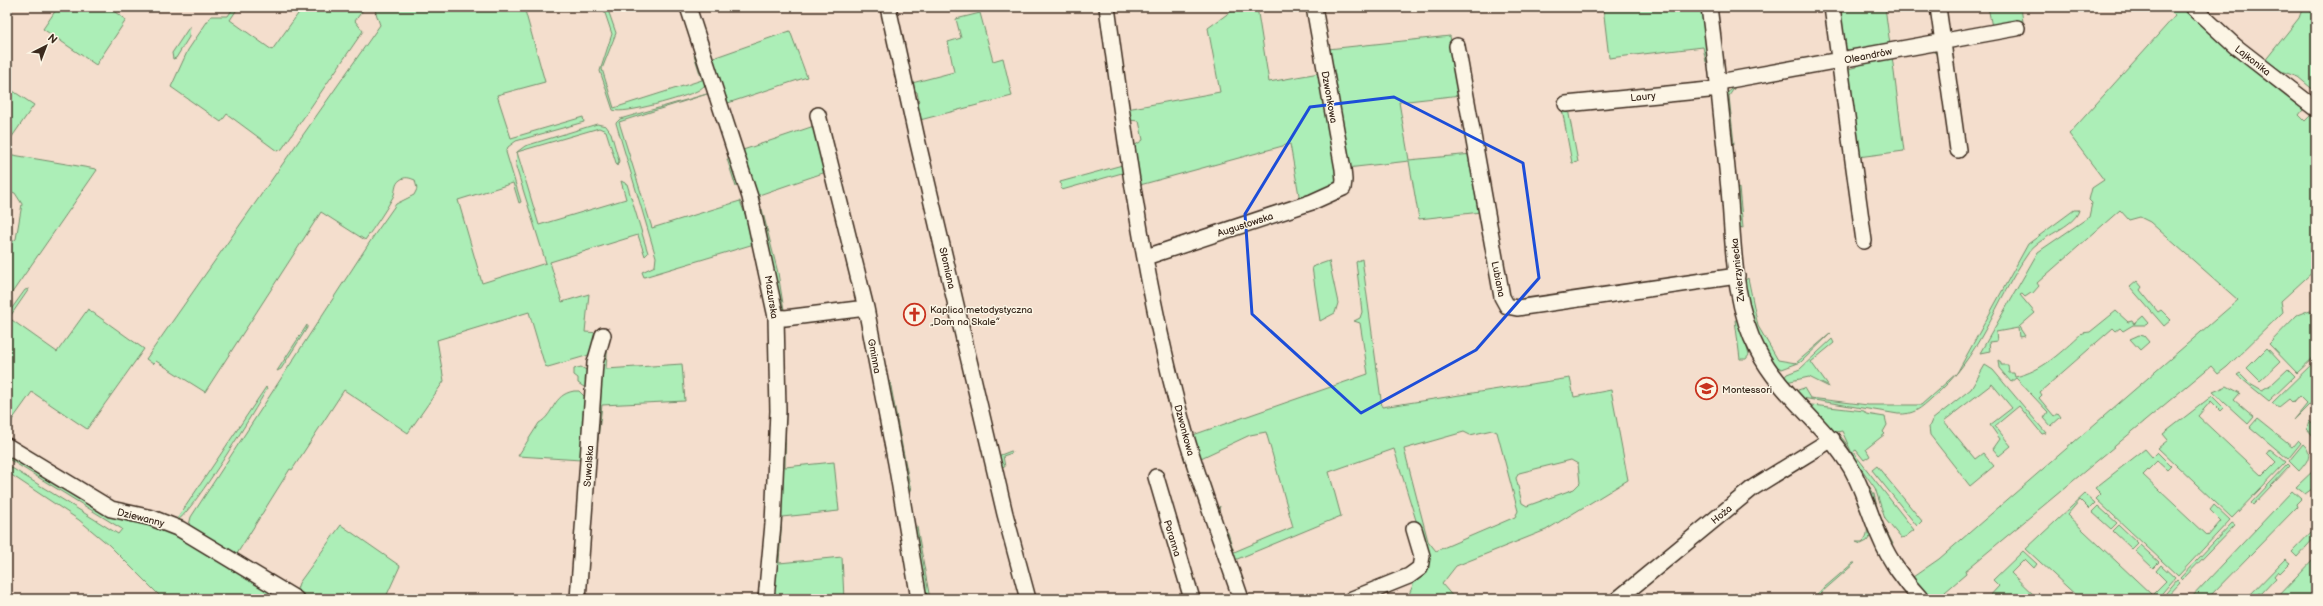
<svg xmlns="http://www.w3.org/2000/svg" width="2323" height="606" font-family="'Balsamiq Sans',sans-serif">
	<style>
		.green { fill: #aceeb7; stroke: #748c6a; fill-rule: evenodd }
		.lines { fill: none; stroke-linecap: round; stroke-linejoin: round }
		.minor-casing { stroke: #3b2a1e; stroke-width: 18 }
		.minor { stroke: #fcf5e5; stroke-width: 15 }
		.marked { fill: none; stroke: #1d4ed8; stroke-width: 3; stroke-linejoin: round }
		.labels { text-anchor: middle; stroke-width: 3; stroke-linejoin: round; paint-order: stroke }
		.street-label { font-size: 10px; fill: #3b2a1e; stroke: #fcf5e5 }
		.poi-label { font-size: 10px; fill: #3b2a1e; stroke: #fcf5e5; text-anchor: start }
	</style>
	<rect width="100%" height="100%" fill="#f4decd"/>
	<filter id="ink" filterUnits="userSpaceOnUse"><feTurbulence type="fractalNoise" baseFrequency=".025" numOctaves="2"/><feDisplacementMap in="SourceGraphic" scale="8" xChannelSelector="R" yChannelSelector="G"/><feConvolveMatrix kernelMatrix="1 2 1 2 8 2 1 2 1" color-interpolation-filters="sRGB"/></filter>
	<g filter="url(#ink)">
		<path class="green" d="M58,7H108L126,20L96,65L43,29Z
			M234,7L238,8L230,20L272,50L303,7H365L355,21L363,31L282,149L277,151L227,114L221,122L171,87L188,50L211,16H228Z
			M374,7H524L545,82L497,95L511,138L583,117L584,122L516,141L508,147L506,152L521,202L519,203L513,183L458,200L482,283L546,263L516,167L517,152L525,146L597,124L606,126L611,133L619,161L617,166L606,131L599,128L517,152L539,225L626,199L621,181L627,184L648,253L645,256L638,235L550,262L562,302L589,294L585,332L600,333L590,354L586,356L548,367L545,366L529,312L437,340L444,381L408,433L344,390L292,470L290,469L235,557L188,529L191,517L375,234L396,204L414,195L417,189L415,180C410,178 405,176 400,180C394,184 396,192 393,197C385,212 375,226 365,240L321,212L205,392L156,361L153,364L146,359L380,25Z
			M603,7H607L616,33L602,69L614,108L702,80L694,55L699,54L707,83C704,86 701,89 697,91C685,97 624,115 613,110L600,71L612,34Z
			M1257,7L1269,82L1319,73L1338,178L1335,185L1300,201L1290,144L1140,185L1134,146L1143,140L1139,121L1129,120L1127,109L1220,92L1208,28L1230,12Z
			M1603,7H1705L1709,62H1706L1703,47L1609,58Z
			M1838,7H1885L1890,45L1853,53L1843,47Z
			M1988,7H2021L2023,22L1992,27Z
			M2170,7H2188L2306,106L2299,115L2305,121L2314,112L2316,114V269L2281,301L2283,312L2227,367L2218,374L2211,366L1965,571L1966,574L1945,592L1950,599C1934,599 1921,593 1913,577L1939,559L2238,300L2150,222L2140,217L2129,220L2120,210L2037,283L2039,286L2032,294L2031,293L2025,297L2022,294L2020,295L2035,313L2019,327L2025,336L2019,337L2018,328L1996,332L1997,341L1989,342L1990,351L1980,353L2038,252L2089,217L2092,203L2089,200L2092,188L2104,180L2069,134L2175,16L2168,9Z
			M2303,7H2316V92L2298,77L2275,69L2264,62L2299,18Z
			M980,13L993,61L1003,58L1012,96L920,120L915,107L919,102L917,92L910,89L912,83L954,72L948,42L961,38L956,19Z
			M190,26L189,37L176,58L173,59L172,53Z
			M790,31L807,77L728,103L726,96H722L703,40L706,38L713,58Z
			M1450,36L1461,95L1399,102L1409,160L1472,154L1481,212L1419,219L1409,161L1347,168L1328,49Z
			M1930,46L1936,49L1941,55L1949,118L1947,121L1938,55L1930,49L1892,56L1904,151L1858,157V162H1856L1844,72L1848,69L1856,67V59Z
			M7,87L34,105L7,144Z
			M1735,87L1729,96L1734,144L1730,143L1727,93Z
			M707,94L619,122L652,228L740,201L745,214H747L754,244L644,277L642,272L655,266L656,257L616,123L620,119Z
			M1562,109H1568L1578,162L1572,163Z
			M731,114L743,150L814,126L826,172L759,195L760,200L756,199L729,117Z
			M7,154L96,169L97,170L7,300V246L16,239L22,204L15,193L7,191Z
			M727,159H731L738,185L736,187Z
			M1126,164V175L1122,173L1062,190L1060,182Z
			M1739,188L1743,228L1739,227L1736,190Z
			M762,209L778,273L784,310L858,303L836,212C844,218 857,285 860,300L857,304L788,313L782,311L779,308L759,211Z
			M2074,210H2079C2075,227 2040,236 2029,252C1994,302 1981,358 1932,398C1921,408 1914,415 1898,414L1796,397L1798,390L1804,388L1810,398L1868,405H1921L1957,373L2028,244Z
			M1362,259L1382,407L1570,378L1574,397L1611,390L1628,480L1546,530L1456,566L1442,584L1455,599H1407L1413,585L1410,580L1418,576L1426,566L1423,543L1394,449L1329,472L1341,516L1235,560L1215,516V512L1220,506L1217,517L1228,533L1234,552L1293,527L1266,432L1250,435L1201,458L1193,435L1368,374L1360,323L1354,321L1360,318L1362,312L1356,262ZM1492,430L1497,432L1518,511L1515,517L1436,551L1428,541L1404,449L1464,432L1470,435ZM1571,460L1578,464L1580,483L1574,489L1527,506L1522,503L1516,478L1519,473Z
			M1329,261L1338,303L1335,313L1320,321L1312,267Z
			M1748,278L1758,326L1778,360L1796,363L1831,333L1801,362L1782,369L1773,365L1753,330L1744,281Z
			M2137,281L2142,287L2140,290L2158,312L2161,310L2171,320L2164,326L2130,287Z
			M29,289L9,318L57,352L88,309L144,349L87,429L32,392L7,427V315L25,290Z
			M2310,310L2315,356L2297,373L2269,344L2297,315Z
			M2116,311L2128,322L2132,321L2134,324L2143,316L2149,323L2147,325H2133L2123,331L2120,328L2116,331L2113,328L2040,392L2042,395L2039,398L2054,416L2058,413L2061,417L2051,426L2044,418L2048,412L2016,378L2011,382L1999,368L1998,360L2001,362V365H2008L2009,373H2014L2015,377C2043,371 2061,352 2082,333L2090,332Z
			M1735,320H1739L1749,355L1746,359H1740Z
			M307,325V328L281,369L277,371Z
			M2139,335L2144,336L2149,342L2140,350L2130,339Z
			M1832,339L1834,343L1811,362L1829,387L1809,377L1786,382L1783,379L1787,374L1800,369Z
			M608,341L606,369L682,364L685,401L602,405L595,465L602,365Z
			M2267,348L2280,362L2260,381L2247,368Z
			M2316,360V398L2294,420L2307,404L2299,396L2293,403L2289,399L2279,407L2272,403Z
			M1985,365L1993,370L2046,433L2042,434L2019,406L1995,426L2011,446L1999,456L1993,449L2000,439L1990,425L2012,408L1992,384L1944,421L1975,459L1983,453L1994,466L1970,486L1930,435L1929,427L1932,420L1971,389Z
			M581,367L588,371L590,391L578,383V378L574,375V369Z
			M2288,369L2295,376L2269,401L2237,375L2240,373L2250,383L2262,390L2272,384Z
			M890,381L897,419H893L887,384Z
			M2227,386L2240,393L2234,400L2254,417L2248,424L2213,392Z
			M266,387L267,389C255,410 190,517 175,522Z
			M574,391H579L589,401L581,460L518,456L539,423C555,414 552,395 574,391Z
			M2212,396L2224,408L2221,411L2211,401L2198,416L2262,476L2276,462L2267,453L2270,449L2286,462L2232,518L2158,448L2168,440L2163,434Z
			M1803,404L1864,411L1866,414L1885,417L1887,425L1883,432L1885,434L1866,449L1870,456L1864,460L1856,450L1853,452L1914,530L1905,537L1901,538L1885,519L1875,488L1855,460L1842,431L1837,432L1846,443L1855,463L1874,494L1880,519L1893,544L1889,545Z
			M786,407L785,467L834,462L839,511L782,517L779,563L842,557L844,599H772L784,409Z
			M2257,419L2292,447L2298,440L2301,443L2288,459L2250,427Z
			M897,420L911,491H906L894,422Z
			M2309,421L2316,427V439L2307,429Z
			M2303,444C2314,454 2307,462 2299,471L2289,461Z
			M7,449L38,469L157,523L289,599H163L109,545L79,520L7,472V465L118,534L122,529L7,458Z
			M2145,449L2152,457L2157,452L2171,466L2167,470L2157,461L2143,475L2208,536L2221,521L2210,510L2214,505L2230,520L2178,576L2096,499L2101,494L2095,488Z
			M1011,451L1012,453L1003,456L1005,467L1001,466L998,456Z
			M2288,464L2290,466L2253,505L2251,503Z
			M1877,466L1922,521L1917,526L1872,470Z
			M2316,468V486L2305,494L2296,487Z
			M1856,485L1872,534L1867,541L1861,544L1856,542H1862C1877,529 1855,510 1856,494C1856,492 1856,489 1856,485Z
			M2292,491L2301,499L2296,504L2297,507L2207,599H2190Z
			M2085,494L2095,503L2089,509L2080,500L2067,515L2152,595L2166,581L2156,571L2161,565L2175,578L2157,599H2080L2026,549Z
			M2098,506L2117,523L2111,529L2092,512Z
			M2232,523L2235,525L2182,580L2180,578Z
			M341,525L400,566L385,599H301L296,592L299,583Z
			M2119,525L2138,543L2132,549L2113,531Z
			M917,527L930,599H924L912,528Z
			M2316,527V536L2297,557L2292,552Z
			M2140,545L2159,562L2153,568L2135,551Z
			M2023,551L2037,564L2034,568L2025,559L2011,573L2038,599H1987L1999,586L1993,580Z
			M2316,557V597L2314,599H2276Z
			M2285,559L2290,563L2280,573L2278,571L2274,576L2276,578L2261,594L2259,593L2255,596L2256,599H2246Z
			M1853,563H1855L1814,599H1811Z
			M2177,580L2180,583L2165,599H2161Z"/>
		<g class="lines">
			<defs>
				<path id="minor" d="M688,7L750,197L776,317L778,411L773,524L766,599
					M888,7L917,139L1005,514L1028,599
					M1107,7C1127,152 1146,299 1187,440C1203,493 1223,546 1241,599
					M1709,7C1717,67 1723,128 1729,189C1734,243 1732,302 1758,351C1781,396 1825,424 1851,468C1864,491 1870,516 1881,540C1889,560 1906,583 1921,599
					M1832,7L1864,241
					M1938,7L1958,150
					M2193,7L2235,46L2316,109
					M1457,46L1502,297L1507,306L1517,308L1737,276
					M1719,82L2017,28
					M1566,104L1719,89
					M818,115L866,308L896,463L919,599
					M1146,257L1312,202L1343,188L1344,180L1343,169L1314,7
					M776,317L785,318L866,308
					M7,446L111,509L152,518L180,529L296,599
					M1156,477L1192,599
					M578,599L595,363L603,335
					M1352,599L1409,576L1420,568L1422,556L1414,529
					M1618,599L1754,487L1832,439"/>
			</defs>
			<use href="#minor" class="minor-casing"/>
			<use href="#minor" class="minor"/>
		</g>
	</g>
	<path class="marked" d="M1394,97L1523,163L1539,278L1476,350L1361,413L1252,314L1245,214L1310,107Z"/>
	<defs>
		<symbol id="church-ring" viewBox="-11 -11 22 22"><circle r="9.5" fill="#fcf5e5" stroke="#c8321e" stroke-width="1.5"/><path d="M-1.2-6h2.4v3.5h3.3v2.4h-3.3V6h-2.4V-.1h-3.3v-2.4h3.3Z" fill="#c8321e"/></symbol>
		<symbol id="school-ring" viewBox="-11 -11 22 22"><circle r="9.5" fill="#fcf5e5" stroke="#c8321e" stroke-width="1.5"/><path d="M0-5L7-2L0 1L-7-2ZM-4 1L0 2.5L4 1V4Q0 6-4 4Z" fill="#c8321e"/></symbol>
	</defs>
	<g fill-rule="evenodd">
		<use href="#church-ring" x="902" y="302" width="25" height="25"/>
		<use href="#school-ring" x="1694" y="376" width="25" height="25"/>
	</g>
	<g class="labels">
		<g class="street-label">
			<text transform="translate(1868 55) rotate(-11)" y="4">Oleandrów</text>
			<text transform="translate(2253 60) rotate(38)" y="4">Lajkonika</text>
			<text transform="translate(1643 96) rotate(-6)" y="4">Laury</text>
			<text transform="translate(1330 97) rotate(80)" y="4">Dzwonkowa</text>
			<text transform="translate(1245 224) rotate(-18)" y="4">Augustowska</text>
			<text transform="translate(948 268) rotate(77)" y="4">Słomiana</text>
			<text transform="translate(1737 270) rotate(-96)" y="4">Zwierzyniecka</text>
			<text transform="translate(1499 279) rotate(79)" y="4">Lubiana</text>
			<text transform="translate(772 297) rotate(81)" y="4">Mazurska</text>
			<text transform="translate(875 356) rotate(79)" y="4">Gminna</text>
			<text transform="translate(1185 430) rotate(75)" y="4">Dzwonkowa</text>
			<text transform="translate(588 466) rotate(-86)" y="4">Suwalska</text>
			<text transform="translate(1721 514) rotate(-39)" y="4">Hoża</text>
			<text transform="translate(141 517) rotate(14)" y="4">Dziewanny</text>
			<text transform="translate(1173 538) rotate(73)" y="4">Poranna</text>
		</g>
		<g class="poi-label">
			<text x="930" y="313">Kaplica metodystyczna<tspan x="930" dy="12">„Dom na Skale”</tspan></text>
			<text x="1722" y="393">Montessori</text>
		</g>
	</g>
	<rect width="2323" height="606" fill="none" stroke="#fcf5e5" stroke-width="24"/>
	<rect x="12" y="12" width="2299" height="582" fill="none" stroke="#3b2a1e" stroke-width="1.5" filter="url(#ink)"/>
	<g transform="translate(46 46) rotate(42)" stroke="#fcf5e5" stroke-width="3" paint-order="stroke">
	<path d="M0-3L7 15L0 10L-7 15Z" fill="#3b2a1e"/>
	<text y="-6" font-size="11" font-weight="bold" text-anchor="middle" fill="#3b2a1e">N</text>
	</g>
</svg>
